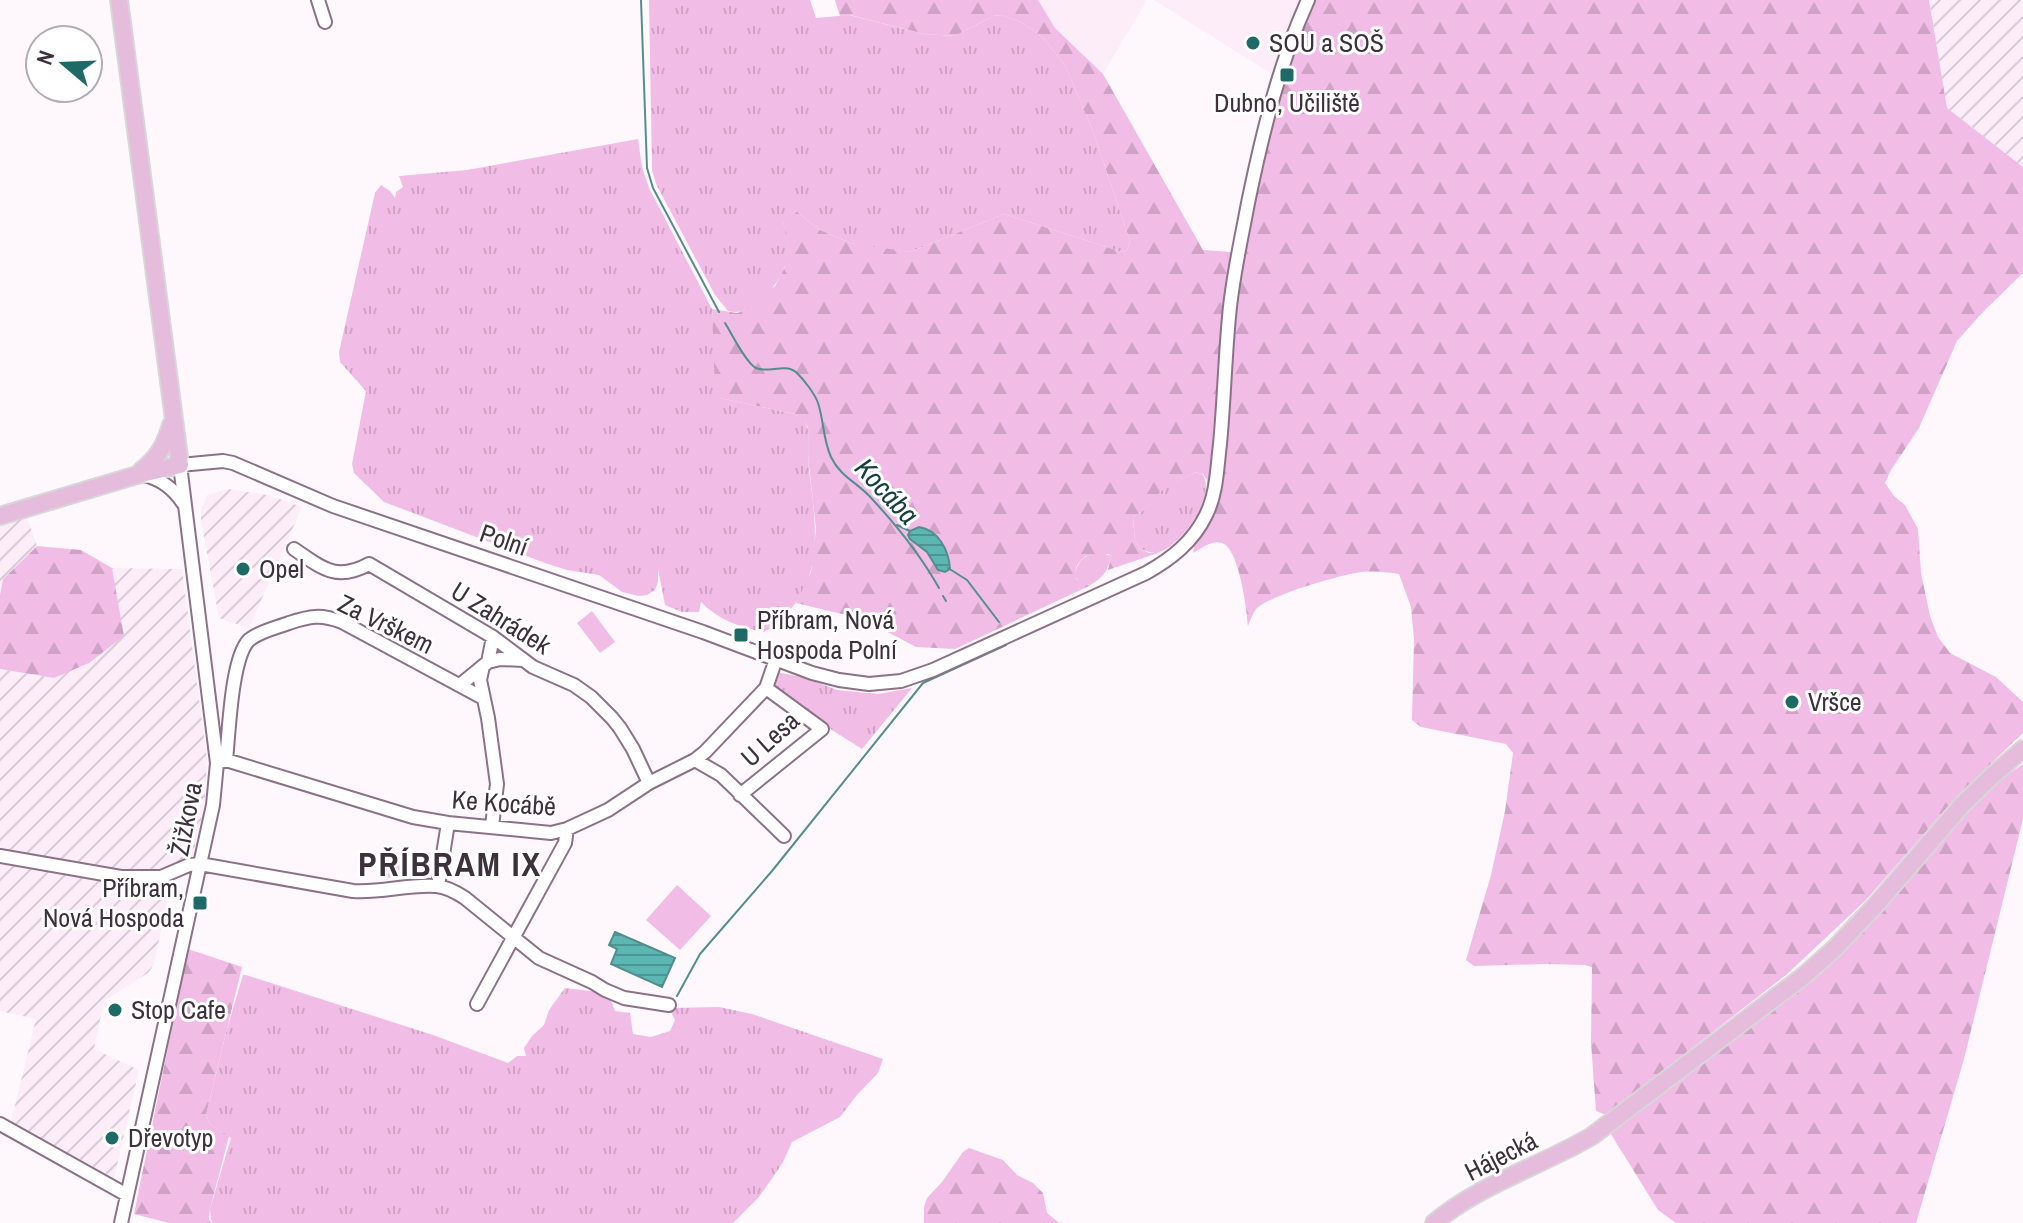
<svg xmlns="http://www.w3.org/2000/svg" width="2023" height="1223" font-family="'Archivo Narrow',sans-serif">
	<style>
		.built { fill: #fcedf8 }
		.industrial { fill: url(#industrial-furrows) }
		.grass { fill: url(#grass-tufts) }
		.forest { fill: url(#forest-firs) }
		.park { fill: url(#park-crowns) }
		.pitch { fill: #f1bde6 }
		.water { fill: url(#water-rules); stroke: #538e8e; stroke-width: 2 }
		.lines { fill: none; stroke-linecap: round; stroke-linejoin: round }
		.stream { stroke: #538e8e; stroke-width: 2 }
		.minor-casing { stroke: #8c7286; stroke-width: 16 }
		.major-casing { stroke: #d8d6d8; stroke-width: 20 }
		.minor { stroke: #fff; stroke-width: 12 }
		.major { stroke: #e5bcdc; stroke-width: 16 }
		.poi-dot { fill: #1e6a67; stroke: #fff; stroke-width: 3 }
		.labels { text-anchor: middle; stroke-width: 6; stroke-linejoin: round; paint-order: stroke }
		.poi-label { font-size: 26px; fill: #3d323b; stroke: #fff; text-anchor: start }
		.street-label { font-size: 26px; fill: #3d323b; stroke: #fff }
		.water-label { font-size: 28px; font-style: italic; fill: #16403e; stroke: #fff }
		.district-label { font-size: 34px; font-weight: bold; letter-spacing: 2px; fill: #3d323b; stroke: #fff }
	</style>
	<defs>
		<pattern id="industrial-furrows" width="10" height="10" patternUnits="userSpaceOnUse" patternTransform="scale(2)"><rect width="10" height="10" fill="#fcedf8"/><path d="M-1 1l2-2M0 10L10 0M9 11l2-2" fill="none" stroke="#d9ccd6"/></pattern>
		<pattern id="grass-tufts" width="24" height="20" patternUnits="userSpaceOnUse" patternTransform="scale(2)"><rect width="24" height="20" fill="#f1bde6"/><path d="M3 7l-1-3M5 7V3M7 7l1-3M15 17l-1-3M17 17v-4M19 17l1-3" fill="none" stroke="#d0a3c6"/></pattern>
		<pattern id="forest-firs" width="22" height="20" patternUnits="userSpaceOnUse" patternTransform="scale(2)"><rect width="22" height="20" fill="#f1bde6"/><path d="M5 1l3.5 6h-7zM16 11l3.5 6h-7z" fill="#d0a3c6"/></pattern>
		<pattern id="park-crowns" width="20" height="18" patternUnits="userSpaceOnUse" patternTransform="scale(2)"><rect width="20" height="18" fill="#f1bde6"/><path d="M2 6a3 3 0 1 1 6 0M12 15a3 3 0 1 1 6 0" fill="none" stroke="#d0a3c6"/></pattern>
		<pattern id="water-rules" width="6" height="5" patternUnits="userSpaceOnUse" patternTransform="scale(2)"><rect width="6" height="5" fill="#5cb6b2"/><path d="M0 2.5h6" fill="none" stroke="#4d9592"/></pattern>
	</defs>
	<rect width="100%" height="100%" fill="#fef8fc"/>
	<path class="built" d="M1038,0H1147L1103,74L1055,28Z
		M1154,0H1301L1295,11L1272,74Z"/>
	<path class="industrial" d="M1929,0H2023V167L1947,108Z
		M228,489L268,495L302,507L249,628L219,618L201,521V509L207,495Z
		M27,517L37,546L3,579L0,595V525Z
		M112,568L182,569L207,760L205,796L201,820L189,872L172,878L154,964L148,973L104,1001L94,1049L139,1070L114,1178L11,1122L36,1019L0,1011V669L54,678L124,636Z"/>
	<path class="grass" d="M649,0H810L816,18L849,15L924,34L955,36L993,16L1002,15L1023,23L1043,38L1065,65L1093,131L1130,241L1127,250L1122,252L1004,214L910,252L875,248L850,243L818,229L795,210L783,222C785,230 789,239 789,247C790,273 756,319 728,311L715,295L656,184L652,170Z
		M638,139L642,167L649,188L712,309L720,398L795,414C798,416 803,418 805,421C811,429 808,459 809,470C815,518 825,574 788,612C780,619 774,627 764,632C741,628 717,619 701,602L699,612H682L665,605L658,569V582L655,590L647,595L639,596L622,592L599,575L567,570L545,563L384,502L354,473L352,464L366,391L340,362L339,352L375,193L381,185L390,191L395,198L396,192L403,187L399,176L467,170Z
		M1195,472L1202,474C1218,495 1181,546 1159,552C1153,554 1146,551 1140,549L1135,540L1133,517C1146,510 1148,506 1156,495C1163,487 1185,478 1195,472Z
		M1102,553L1111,556C1108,572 1102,578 1089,586C1080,585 1077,582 1075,573C1079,558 1087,554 1102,553Z
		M775,672L803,677L837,690L878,694L912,688L862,749L799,709L771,687Z
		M243,975H246L433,1035L508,1063L517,1056H526L524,1048L532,1036L544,1025L549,1010L565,988L598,992L610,998L615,1011L630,1013L633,1034L651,1037L670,1031L675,1020L669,1008L719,1007L752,1014L883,1059L878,1073L857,1095L840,1117L792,1142L782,1164L759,1197L733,1223H213L211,1220L210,1209L231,1138L210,1124L206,1115L227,1029Z"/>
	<path class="forest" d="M835,0H1038L1055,28L1103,74L1203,250L1231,252L1272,74L1295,11L1301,0H1929L1947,108L2023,167V273L1983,312L1957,341L1919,428L1891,470L1885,483L1894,496L1905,505L1918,529L1921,573L1930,616L1938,637L1950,653L1996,677L2023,702V733L1958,795L1866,900L1786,975L1606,1115L1596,1111L1591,1043L1592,967L1584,965L1547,964L1474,966L1466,960L1491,875L1505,811L1513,753L1506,744L1421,727L1412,720L1414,639L1411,607L1399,574C1385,572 1370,570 1356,573C1337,576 1268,596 1256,609C1253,613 1250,621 1248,626C1247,610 1239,548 1222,543C1212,540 1202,548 1193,553L1201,509L1207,487V480L1203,474L1195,472C1185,478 1164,487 1157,495C1148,506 1146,510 1133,517L1135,540L1140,549L1149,553L1161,552L1108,570L1111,556L1108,554L1086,556C1077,563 1073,569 1077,580L1089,586L955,649L916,647L863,619L796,603L811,572L816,530L809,465L808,427L805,421L795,414L720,398L715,391L712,309L737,313L747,309L775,286L785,267L789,247L783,222L784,213L790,209L795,210L818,229L850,243L910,252L1004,214L1122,252L1127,250L1130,241L1093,131L1065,65L1043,38L1023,23L1002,15L993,16L955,36L924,34L850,15L840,16Z
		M37,546L81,550L112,568L124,636L89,663L54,678L0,669V595L3,579Z
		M2023,764V819L1964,1059L1916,1223H1676L1658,1210L1609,1131L1834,961L1879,912L1901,884L1990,787Z
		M188,949L242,967L206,1115L210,1124L229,1136L210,1209L209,1220L213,1223H169L134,1214Z
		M969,1148L1003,1160L1017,1175L1033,1183L1043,1193L1047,1213L1059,1223H924V1207L927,1198L942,1182L963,1152Z"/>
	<path class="park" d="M427,859L425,875L385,878L390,860Z"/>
	<path class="pitch" d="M592,611L615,642L600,653L577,623Z
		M677,885L711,916L680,950L646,920Z"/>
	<path class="water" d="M919,527C938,530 949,550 950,569L945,572L938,570L927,552L910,539L908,535L910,531Z
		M615,932L675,958L662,987L611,964L617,949L609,945Z"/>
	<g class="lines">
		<path class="stream" d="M641,0L647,168L653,188L719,312
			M725,323C732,334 746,363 756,368C769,374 785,362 797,373C804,380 815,394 818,403C824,421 823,440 831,457C841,478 859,483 873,500C898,527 921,556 939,588
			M897,525L910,531
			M948,568L967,580L999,622
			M943,596L946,601
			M677,996L700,954L772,871L923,683L1006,645"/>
		<defs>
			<path id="minor" d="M318,0L325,22
				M144,475C161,479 173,488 183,503
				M294,549C322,568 336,582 369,564L493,637L533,667L574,685L591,697L612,718L620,728L633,749L649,783
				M488,662L500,659L523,660
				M483,666L480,680L488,718L497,784L492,826
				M460,685L488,662L493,637
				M226,760C229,734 231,658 249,640C260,631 276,628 289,623C310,616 321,614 342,622L483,698
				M695,760L721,775L784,836
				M217,763L226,760L413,817L448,823L551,833L567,829L608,810L649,783L695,760L705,752L766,688L776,659
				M740,795L822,729L766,688
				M0,856L121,877H161L189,865L200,864L353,891C381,893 408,884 436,886C447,887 456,892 465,898L539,958L592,982L605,990L624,998L669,1005
				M438,886L448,823
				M477,1004L565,843L567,829
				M0,1124L127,1195
				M121,1223L213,805L217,763L180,465L223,461L233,463L333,506L703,632L812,673L839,680L869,684L901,681L933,670L1146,573C1171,559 1193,542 1206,515C1217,493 1217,468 1220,444C1224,402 1225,359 1229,317C1232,279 1241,241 1248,203C1262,135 1279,64 1308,0"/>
			<path id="major" d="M141,471C158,458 165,445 171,425
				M0,516L137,475L180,465L119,0
				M1434,1223C1480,1184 1541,1166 1592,1136L1805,975L1835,948L1875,906L1962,805L1993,775L2023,749"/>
		</defs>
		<use href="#minor" class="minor-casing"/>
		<use href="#major" class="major-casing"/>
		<use href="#minor" class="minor"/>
		<use href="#major" class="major"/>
	</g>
	<g class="poi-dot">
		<circle cx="1253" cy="43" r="8"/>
		<rect x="1279" y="67" width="16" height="16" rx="4"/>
		<circle cx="243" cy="569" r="8"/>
		<rect x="733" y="627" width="16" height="16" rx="4"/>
		<circle cx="1792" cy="702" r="8"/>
		<rect x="192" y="895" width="16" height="16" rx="4"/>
		<circle cx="115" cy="1010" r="8"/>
		<circle cx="112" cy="1138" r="8"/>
	</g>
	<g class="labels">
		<g class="poi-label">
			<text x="1269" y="52">SOU a SOŠ</text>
			<text x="1287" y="112" text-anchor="middle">Dubno, Učiliště</text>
			<text x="259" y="578">Opel</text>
			<text x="757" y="629">Příbram, Nová<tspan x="757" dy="30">Hospoda Polní</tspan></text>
			<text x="1808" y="711">Vršce</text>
			<text x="184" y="897" text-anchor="end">Příbram,<tspan x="184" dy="30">Nová Hospoda</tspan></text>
			<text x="131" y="1019">Stop Cafe</text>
			<text x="128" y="1147">Dřevotyp</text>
		</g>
		<g class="street-label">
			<text transform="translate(504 540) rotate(19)" y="9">Polní</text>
			<text transform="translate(501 618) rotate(32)" y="9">U Zahrádek</text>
			<text transform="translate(386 624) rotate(26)" y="9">Za Vrškem</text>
			<text transform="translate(770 739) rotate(-42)" y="9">U Lesa</text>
			<text transform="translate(504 803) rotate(4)" y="9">Ke Kocábě</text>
			<text transform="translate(186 819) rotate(-79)" y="9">Žižkova</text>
			<text transform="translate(1501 1156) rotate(-27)" y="9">Hájecká</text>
		</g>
		<g class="water-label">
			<text transform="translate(887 491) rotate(47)" y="10">Kocába</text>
		</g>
		<g class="district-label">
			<text x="450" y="876">PŘÍBRAM IX</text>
		</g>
	</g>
	<g transform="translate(64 64) rotate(289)"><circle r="38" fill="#ffffff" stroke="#b1adb1" stroke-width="2"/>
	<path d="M0-6L14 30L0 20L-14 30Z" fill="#1e6a67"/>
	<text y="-12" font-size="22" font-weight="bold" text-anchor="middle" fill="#3d323b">N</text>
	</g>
</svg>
